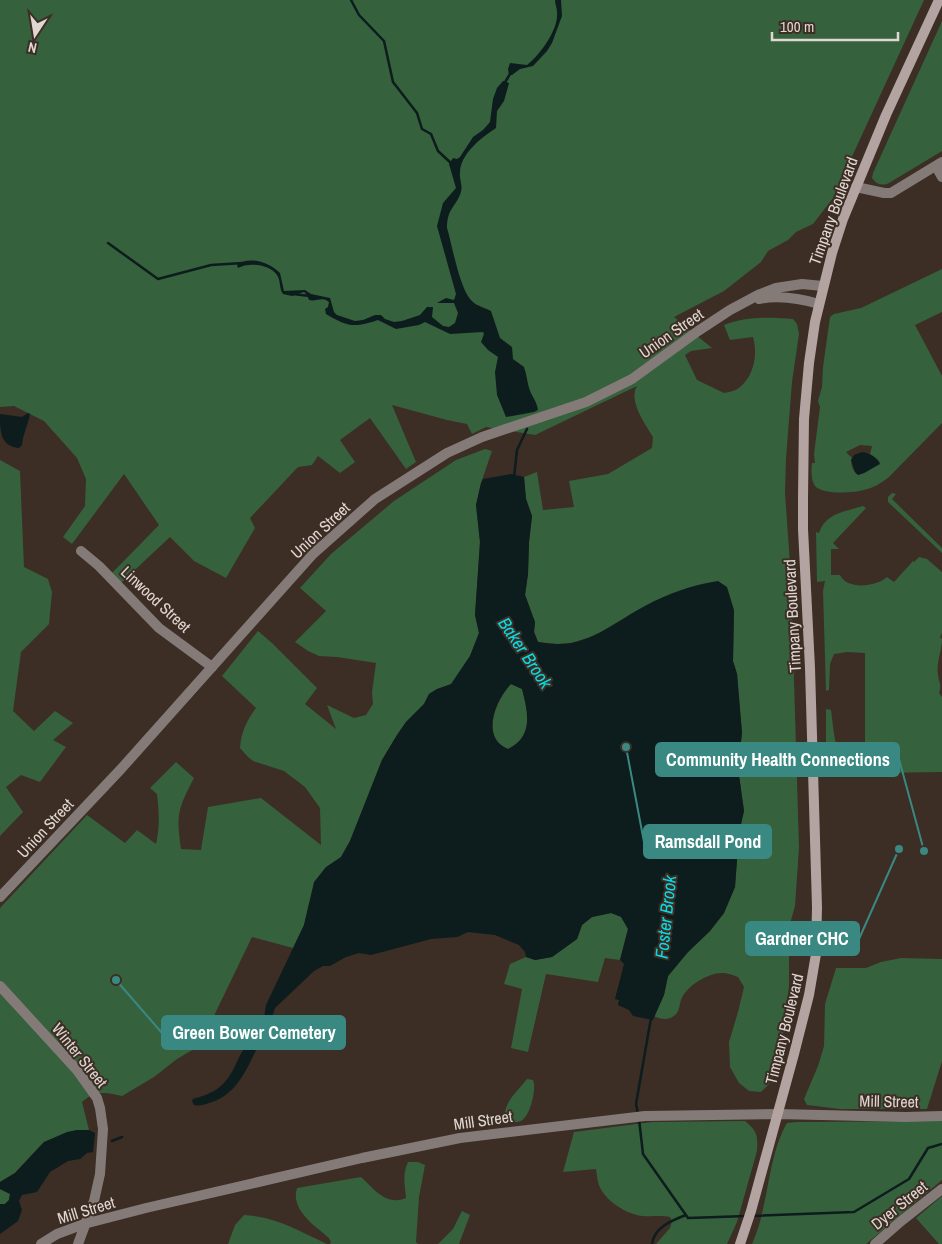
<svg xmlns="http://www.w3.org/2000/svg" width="942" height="1244" font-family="'Archivo Narrow',sans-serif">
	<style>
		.green { fill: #36613d; fill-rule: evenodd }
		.water { fill: #0d1c1d; fill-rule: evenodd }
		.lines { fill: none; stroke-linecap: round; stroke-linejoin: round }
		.stream { stroke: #0d1c1d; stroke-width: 2.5 }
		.minor { stroke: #847b79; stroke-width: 10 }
		.tertiary { stroke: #847b79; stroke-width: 10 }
		.secondary { stroke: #b3a4a2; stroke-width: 10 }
		.labels { text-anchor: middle; stroke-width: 4; stroke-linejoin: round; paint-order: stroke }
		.street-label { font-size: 16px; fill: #e0d7d1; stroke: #3c2d25 }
		.water-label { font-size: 18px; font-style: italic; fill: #06dce4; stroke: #3c2d25 }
		.leader { fill: none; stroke: #398982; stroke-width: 2 }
		.callout-dot { fill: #398982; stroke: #3c2d25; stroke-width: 2 }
		.callout { fill: #398982; stroke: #398982; stroke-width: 2 }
		.callout-label { font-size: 18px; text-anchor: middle; font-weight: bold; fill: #fff }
	</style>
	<rect width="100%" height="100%" fill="#3c2d25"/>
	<path class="green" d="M0,0H924L833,198L813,224L796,232L788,240L768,251L761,262L724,291L674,317L712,348L691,351L685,355L697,380L724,393C729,392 735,391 739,388C754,376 758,355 753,337L730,340L724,325C746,316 770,317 793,319L797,324L799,334L792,382L786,458L785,493L791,578L799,848L795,906L786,938L789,952V986L779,1068L769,1084L761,1092L749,1091L739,1083L730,1067L729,1042L738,1012L744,987L738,977C733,975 727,973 722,973C708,973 686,986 681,1000C679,1005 680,1011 675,1015C669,1021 660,1019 653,1016L664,995L668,976L688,952L710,931L724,913L735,887L739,833L744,811L738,768L742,733L737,674L733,661L734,610L647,605L594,636L571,643L557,644L538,642L534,632L535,622L525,595L528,574L529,542L532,516L526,499L524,477L537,472L543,510L574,507L569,481L608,474L652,448L653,437C645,424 628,400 637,386L535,435L486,427L472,434L467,424L447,420L392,405L416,462L406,469L370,418L340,440L355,462L340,473L318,456L312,465L298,467L250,518L255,528L226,578L194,561L170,537L121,583L111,574L159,525L124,474L72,544L63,537L85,506L86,479L77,458L44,421L14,406L0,407Z
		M942,21V151L889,183C882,186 877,185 872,178L873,173Z
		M942,269V312L915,325L942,376V423L888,478C881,483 873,488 864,490C853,493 823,495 815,486C811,480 811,470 812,463H815L814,454L820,407L818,401L822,387L823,367L830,317L834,314L861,308ZM860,445L872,446L870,454L878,460L880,463L864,473L858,475C853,471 850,464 852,458L846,452Z
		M485,449L492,451L481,483L476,505L480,542L475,615L479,633L470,656L451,685L437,689L429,694L424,704L406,722L397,735L382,760L350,841L341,857L335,862L309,904L304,925L293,948L252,937L211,1022L194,1049L177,1059L154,1077L122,1096C107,1092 95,1090 82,1102L89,1130H77L44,1142L15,1173L0,1182V908L87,815L125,843L137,830L156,844C160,826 159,811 157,794L150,788L176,762L194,778C178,809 176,814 181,849L201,850L208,807L261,798L321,845L320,808L305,787L284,771L253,761L248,757L240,748C241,732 247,720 256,708L222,676L258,631L272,643L317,688L305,704L336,729L327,705L354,718L366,715L373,704L372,692L376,663L337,657L319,656L308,651L295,642L326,611L300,588L331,554L394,501L456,460Z
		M0,460L20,471L24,567L48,579L52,592L49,624L21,652L13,711L34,731L55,711L73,723L53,740L66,747L40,782L21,775L6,787L23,812L0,836Z
		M892,493L896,494L892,499L942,548V553L888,502V497Z
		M863,506L866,508L833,543L839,549H831V575H840C847,590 876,587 887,577L894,582L913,561L914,562L919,557L927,559L942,572V633L940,637L942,639C942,650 936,663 938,675C939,683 942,685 939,693L942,697V772L873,773L869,770L865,759V653L847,652L834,654L830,664L829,690L826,691L823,591L825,581L817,582L816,532L819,533C826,513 844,512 863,506Z
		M511,684L522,689C528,712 534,736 508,749C480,738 496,700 511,684Z
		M826,709L831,710C833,722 834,745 840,754C844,762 854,763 857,771L854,777L833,774L826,765Z
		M611,913L621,916L628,929L620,960L605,958L598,982L546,974L528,1052L511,1048L522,989L504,984L510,964L526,957L535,960L552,957L577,939L582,925L592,917Z
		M901,958L942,959V1061L927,1109H840L807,1105L804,1099L818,1066L824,1046L825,1004L836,968H866L881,962Z
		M527,1079L533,1080C537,1088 530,1117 521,1121C516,1123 510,1122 505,1121C502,1103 518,1091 527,1079Z
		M745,1121C757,1131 758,1135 757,1151L737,1222L727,1244H656L670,1228L672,1221L670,1217C660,1215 653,1217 643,1216C627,1215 604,1200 599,1185C597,1180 597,1174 596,1169L563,1172L574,1132L652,1122Z
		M942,1121V1180L866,1244H752C769,1208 767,1157 787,1123L797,1122Z
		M408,1162H418L425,1165L419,1197L416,1242L418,1244H330L331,1242L329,1238C315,1226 290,1210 297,1188L361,1177C375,1190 386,1206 406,1198C405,1186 402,1174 408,1162Z
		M0,1189L10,1194L9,1200L5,1204H0Z
		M942,1196V1244H939L916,1218Z
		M462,1211L470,1215L459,1244H438L453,1229Z
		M244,1215C277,1217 297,1230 327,1244H228L235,1225Z"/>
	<path class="water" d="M555,0H561L562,16L552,43L547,51L533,66L520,69L512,75H509L508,69L510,63L527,65C540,55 559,29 557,12C557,8 555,4 555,0Z
		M503,81L509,83L504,101L497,111L496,128C481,138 460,154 460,173C459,179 463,185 461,192C456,207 447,208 447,228C452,244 460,292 473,302C477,306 486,308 491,311L500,338L512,347L513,359L524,367C527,375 527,383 530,391C533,398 537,402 538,410L534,412L506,417L497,395L495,372L498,357L488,350L481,342L484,334L483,332L450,334L425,322L419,325L396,329L378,320C354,328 348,327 326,314L325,309L328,307L329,302C322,296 317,302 309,300L307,295L304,292L292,296L283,294C279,289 281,281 277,275C270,264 248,262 238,268L237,265C249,255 270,263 280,273L284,291L305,290L311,294L330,298L334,312L337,315L355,321L363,320L375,315H381L385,319L394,322L402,321L420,315L427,307H433L432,317L443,326L449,327L455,323L458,313L454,303H437L446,298L454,300L456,294L437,226L443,203L456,188L449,164L453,158L457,159L460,157L473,137L483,130L490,122L493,99L497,88Z
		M28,413L30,414C28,425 23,434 22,445L19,448C0,446 0,431 0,414L22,417Z
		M862,452C869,453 877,457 880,464L864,473L858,475L855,472L851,460L854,455Z
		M511,474L524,477L526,499L532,516L529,542L528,574L525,595L535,622L534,632L538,642C545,643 551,644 558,644C590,645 618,620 645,606C669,593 692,585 718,581L727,587L734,610L733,661L737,674L742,733L738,768L744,811L739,833L735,887L724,913L710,931L688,952L668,976L664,995L653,1020L633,1016L629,1010L618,1005L619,1000L615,999L624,964L620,960L628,929L621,917L611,913L592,917L582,925L577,939L552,957L535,960L526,957L525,952L519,945L495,935L468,932L457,937L431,939L371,955L359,953L346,957L330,966H323L314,971L275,1008L272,1017L269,1020L264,1018L266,1005L304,925L314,882L326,867L341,857L350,841L382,760L397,735L406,722L424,704L429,694L437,689L451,684L470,656L479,633L475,615L480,542L476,505L481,483L483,479ZM511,684L522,689C528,712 534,737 508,749C480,738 495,700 511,684Z
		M260,1033L263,1036C249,1062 240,1095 209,1103C204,1105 199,1106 194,1105L192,1101L193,1099C244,1087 228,1053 260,1033Z
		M77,1130H89L95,1133L93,1152L87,1153L80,1159L68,1161L50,1172L37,1192L22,1195L19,1201L22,1210L18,1221L0,1234V1204H5L9,1200L10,1194L0,1189V1182L15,1173L44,1142L67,1132Z"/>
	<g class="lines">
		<path class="stream" d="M351,0L359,15L384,41L393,82L417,113L422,129L431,134L438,151L452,164
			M504,84L510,74
			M108,243L158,279L211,265L243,263
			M293,294L310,296
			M514,477L517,450L527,429
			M638,1114L636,1104L651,1018
			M639,1119L643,1154L688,1218L747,1216
			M112,1141L122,1137
			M752,1216L854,1212L909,1179L928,1148L942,1144
			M652,1244C654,1227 673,1220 686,1215"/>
		<path class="minor" d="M936,166L942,177
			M856,187L884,193H891L942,162
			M81,551L99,566L159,628L212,667
			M0,986L77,1070L97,1098L100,1108L103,1129L100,1174L94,1201L78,1244
			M41,1244L57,1234L84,1224L146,1208L362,1158L460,1138L645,1116L778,1114L906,1117L942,1116
			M875,1244L900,1222L942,1189"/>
		<path class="tertiary" d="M759,299C779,295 799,298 819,304
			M0,897L121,769L313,554L375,499L447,453L482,437L586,402L632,379L698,331L730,310L758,295L776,288L802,284L823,286"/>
		<path class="secondary" d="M740,1244L751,1211L794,1054L809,995L816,954L817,907L810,668L803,529V498L804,419L809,363L815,322L832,253L843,219L886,115L939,0"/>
	</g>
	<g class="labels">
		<g class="street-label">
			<text transform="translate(833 211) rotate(-70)" y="6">Timpany Boulevard</text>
			<text transform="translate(671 333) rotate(-35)" y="6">Union Street</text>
			<text transform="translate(320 530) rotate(-43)" y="6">Union Street</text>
			<text transform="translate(156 599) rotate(43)" y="6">Linwood Street</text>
			<text transform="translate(792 616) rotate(-93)" y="6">Timpany Boulevard</text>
			<text transform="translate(45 828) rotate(-47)" y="6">Union Street</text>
			<text transform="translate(784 1029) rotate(-76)" y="6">Timpany Boulevard</text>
			<text transform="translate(80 1055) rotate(51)" y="6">Winter Street</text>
			<text transform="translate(889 1101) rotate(1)" y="6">Mill Street</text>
			<text transform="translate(483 1120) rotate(-8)" y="6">Mill Street</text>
			<text transform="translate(899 1205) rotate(-39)" y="6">Dyer Street</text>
			<text transform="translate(86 1210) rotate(-17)" y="6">Mill Street</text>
		</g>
		<g class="water-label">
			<text transform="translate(525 653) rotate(56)" y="6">Baker Brook</text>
			<text transform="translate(666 917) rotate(-84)" y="6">Foster Brook</text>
		</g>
	</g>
	<path class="leader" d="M924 851L899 759M626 747L644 842M899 849L859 939M116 980L162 1033"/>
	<g class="callout-dot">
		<circle cx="924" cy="851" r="5"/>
		<circle cx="626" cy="747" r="5"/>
		<circle cx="899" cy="849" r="5"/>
		<circle cx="116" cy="980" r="5"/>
	</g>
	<g class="callout">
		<rect x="656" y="743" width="243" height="33" rx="5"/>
		<rect x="644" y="825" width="127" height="33" rx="5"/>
		<rect x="746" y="922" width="113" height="33" rx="5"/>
		<rect x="162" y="1016" width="183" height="33" rx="5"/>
	</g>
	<g class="callout-label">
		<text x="778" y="766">Community Health Connections</text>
		<text x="708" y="848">Ramsdall Pond</text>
		<text x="802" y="945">Gardner CHC</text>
		<text x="254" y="1039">Green Bower Cemetery</text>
	</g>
	<g transform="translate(35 35) rotate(192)" stroke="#3c2d25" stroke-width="4" paint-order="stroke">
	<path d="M0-4L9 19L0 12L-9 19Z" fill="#e0d7d1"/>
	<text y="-8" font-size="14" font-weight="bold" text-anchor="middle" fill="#e0d7d1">N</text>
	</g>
	<path d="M772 32v8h126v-8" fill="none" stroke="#e0d7d1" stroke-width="2.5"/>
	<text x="780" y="32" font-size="15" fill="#e0d7d1" stroke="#3c2d25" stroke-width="4" paint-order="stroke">100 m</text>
</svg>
